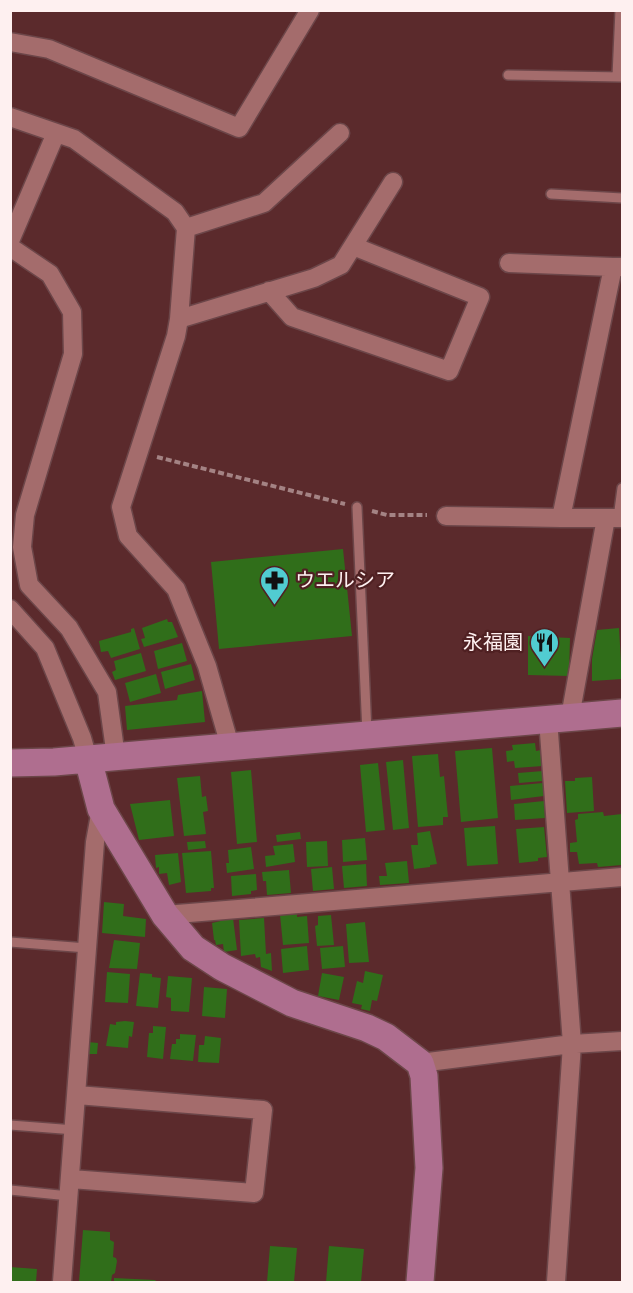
<svg xmlns="http://www.w3.org/2000/svg" width="633" height="1293" font-family="'Roboto Condensed','Noto Sans JP',sans-serif">
	<style>
		.building { fill: #306e1a }
		.lines { fill: none; stroke-linecap: round; stroke-linejoin: round }
		.lane-casing { stroke: #6c4649; stroke-width: 12 }
		.street-casing { stroke: #6c4649; stroke-width: 21 }
		.secondary-casing { stroke: #6c4649; stroke-width: 30 }
		.path { stroke: #a48384; stroke-width: 4; stroke-dasharray: 6 3; stroke-linecap: butt }
		.lane { stroke: #a46c6c; stroke-width: 9 }
		.street { stroke: #a46c6c; stroke-width: 18 }
		.secondary { stroke: #af6e8f; stroke-width: 27 }
		.labels { text-anchor: middle; stroke-width: 4.5; stroke-linejoin: round; paint-order: stroke }
		.poi-label { font-size: 20px; fill: #fef0f0; stroke: #4f2022; text-anchor: start }
	</style>
	<rect width="100%" height="100%" fill="#5b2a2c"/>
	<path class="building" d="M343,549L352,636L219,649L211,562Z
		M167,619L168,622H172L178,637L144,647L141,639L145,638L142,628Z
		M134,628L140,649L111,658L108,651L101,652L99,641L131,632V629Z
		M619,628L622,679L592,681V659L597,630Z
		M528,636L570,638L569,676L528,675Z
		M182,643L187,661L158,669L154,651Z
		M141,653L146,671L115,680L112,672L116,670L114,661Z
		M191,664L195,680L165,689L161,672Z
		M156,674L161,693L130,702L125,683Z
		M202,691L205,722L127,730L125,706L177,700L178,695Z
		M535,743L536,751L541,750L543,766L515,768L514,761L507,762L506,751L513,750L512,745Z
		M492,748L498,818L461,822L455,751Z
		M438,754L440,777L444,776L448,817H443V825L418,827L412,756Z
		M403,760L409,828L393,830L386,762Z
		M378,763L385,830L366,832L360,765Z
		M251,770L257,842L237,844L231,772Z
		M543,771V781L519,783L518,773Z
		M200,776L202,797L206,796L208,811L203,812L206,834L184,836L177,778Z
		M592,777L594,811L567,813L565,781H575V778Z
		M543,783L544,796L511,800L510,786Z
		M170,800L174,836L139,840L130,804Z
		M544,801L545,818L515,820L514,804Z
		M603,812L604,816L622,814V865L598,867L597,863L579,864L577,852H570V843L577,842L575,820L578,819V814Z
		M495,826L498,864L467,866L464,828Z
		M544,827L547,857L538,858V861L519,863L516,829Z
		M430,831L437,864L430,865V867L414,869L411,845H418L417,833Z
		M300,832L301,839L277,842L276,835Z
		M365,838L367,860L343,862L342,840Z
		M205,841L206,848L188,850L187,842Z
		M327,841L328,866L307,867L306,842Z
		M293,844L295,862L266,867L265,856L275,855L273,846Z
		M251,847L254,869L227,873L226,863H229L228,850Z
		M211,851L214,888H211V891L186,893L182,853Z
		M178,853L181,882L169,885L167,873L159,874V867L156,868L155,855Z
		M407,861L409,883L380,885L379,876H387L385,863Z
		M366,864L367,886L344,888L342,866Z
		M332,867L334,889L313,891L311,869Z
		M289,870L291,893L267,895L266,881H263L262,872Z
		M256,874L257,890L251,891V894L232,896L231,876Z
		M104,902L124,904L123,916L146,919L145,937L102,933Z
		M297,914V917L307,916L309,943L283,945L280,915Z
		M331,915L334,945L317,946L315,926L318,925V916Z
		M233,918L237,950L224,952L223,944L216,945L215,940H214L212,923Z
		M264,918L266,954L271,953L272,971L261,967L260,957L256,958L255,954L241,956L239,920Z
		M365,922L369,962L349,963L346,924Z
		M114,940L140,943L137,969L109,968Z
		M307,946L309,970L283,973L281,949Z
		M343,946L345,967L322,969L320,948Z
		M365,971L383,975L377,1001L372,1000L370,1011L361,1009L362,1005L352,1003L357,981L363,983Z
		M107,972L130,974L128,1003L105,1002Z
		M140,973L152,974V977L161,978L158,1008L136,1006Z
		M322,973L344,977L339,1000L318,996Z
		M168,976L192,978L189,1012L171,1011V998L166,997Z
		M204,987L227,989L225,1018L202,1016Z
		M125,1021L134,1022L132,1037L129,1036L128,1048L106,1046L110,1024L116,1025V1022Z
		M153,1026L166,1027L163,1059L147,1057L149,1033H153Z
		M180,1034L196,1035L193,1061L170,1059L172,1044H176V1039H180Z
		M205,1036L221,1038L219,1063L198,1062L199,1045H204Z
		M88,1042L98,1043L97,1054H88Z
		M83,1230L110,1232V1240L114,1242L113,1257L116,1258L117,1261L115,1273L112,1275L111,1282H79Z
		M270,1246L297,1248L294,1282H267Z
		M329,1246L364,1249L361,1282H326Z
		M10,1267L37,1269L36,1282H10Z
		M114,1278L155,1280L157,1282H114Z"/>
	<g class="lines">
		<defs>
			<path id="lane" d="M508,75L622,77
				M617,76L620,10
				M551,194L622,198
				M357,507L367,733
				M618,518L622,488
				M10,942L87,948
				M10,1125L75,1130
				M10,1190L69,1196"/>
			<path id="street" d="M10,42L49,49L239,128L310,10
				M10,117L74,139L175,212L186,228L179,319L176,336L121,507L128,536L176,589L207,666L230,746
				M186,228L264,203L340,133
				M10,241L56,133
				M10,247L50,274L72,312L73,354L25,515L22,547L29,585L69,628L107,692L116,757
				M509,263L613,267
				M622,267H613L561,518H622
				M269,291L292,317L449,371L480,297L353,246
				M179,319L314,278L341,265L393,182
				M446,516L561,518
				M10,609L45,648L82,738L88,759
				M570,717L606,518
				M548,719L572,1044L556,1282
				M165,915L622,877
				M420,1063L572,1044L622,1041
				M71,1179L254,1193L263,1110L77,1095
				M62,1282L95,842L101,809"/>
			<path id="secondary" d="M88,759L101,809L165,915L193,948L222,967L292,1003L367,1028L386,1037L420,1063L424,1076L429,1168L420,1282
				M10,763L54,762L622,713"/>
		</defs>
		<use href="#lane" class="lane-casing"/>
		<use href="#street" class="street-casing"/>
		<use href="#secondary" class="secondary-casing"/>
		<path class="path" d="M157,457L345,504
			M372,511L387,515H427"/>
		<use href="#lane" class="lane"/>
		<use href="#street" class="street"/>
		<use href="#secondary" class="secondary"/>
	</g>
	<defs>
		<symbol id="pharmacy-pin" viewBox="-11 -11 22 30"><path d="M0 17L-7.5 6A9.5 9.5 0 1 1 7.5 6Z" fill="#51ccd1" stroke="#4f2022"/><path d="M-2-6h4v4h4v4h-4v4h-4v-4h-4v-4h4Z" fill="#111"/></symbol>
		<symbol id="restaurant-pin" viewBox="-11 -11 22 30"><path d="M0 17L-7.5 6A9.5 9.5 0 1 1 7.5 6Z" fill="#51ccd1" stroke="#4f2022"/><path d="M-5-6h1v4h1v-4h1v4h1v-4h1v5L-1.5 .5V6h-2V.5L-5-1ZM5-6V6H3V1.5H1.5Q1.5-4 5-6Z" fill="#111"/></symbol>
	</defs>
	<g fill-rule="evenodd">
		<use href="#pharmacy-pin" x="258" y="564" width="33" height="45"/>
		<use href="#restaurant-pin" x="528" y="626" width="33" height="45"/>
	</g>
	<g class="labels">
		<g class="poi-label">
			<text x="295" y="587">ウエルシア</text>
			<text x="523" y="649" text-anchor="end">永福園</text>
		</g>
	</g>
	<rect width="633" height="1293" fill="none" stroke="#fef0f0" stroke-width="24"/>
</svg>
